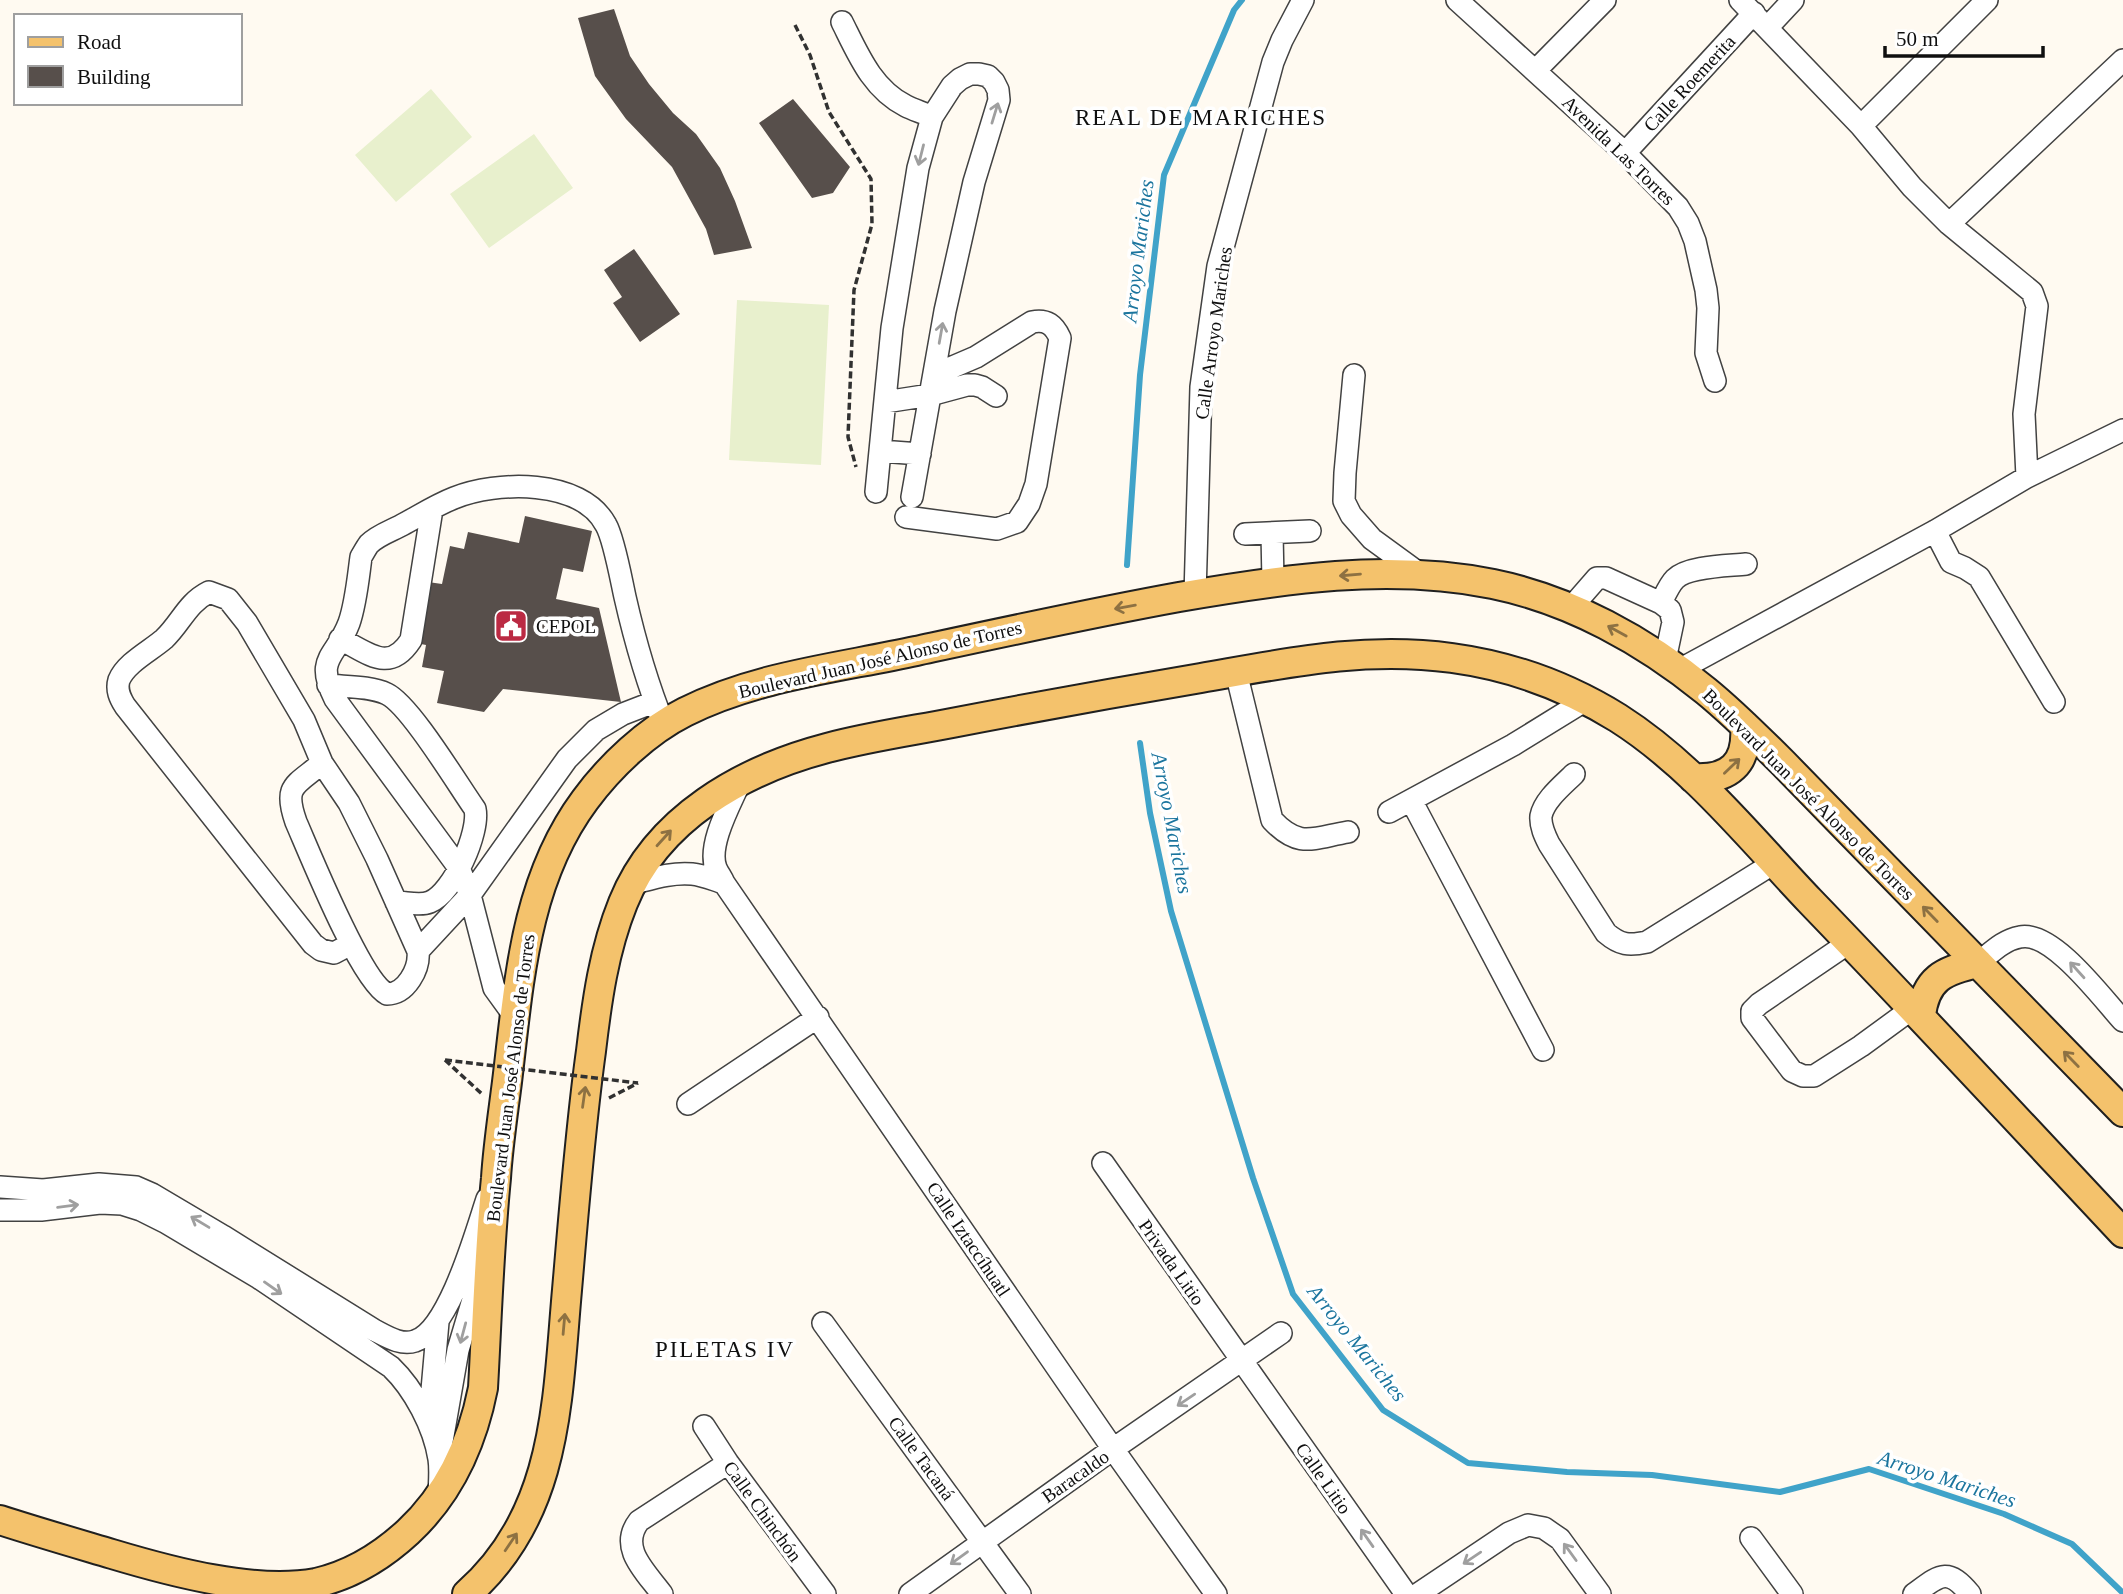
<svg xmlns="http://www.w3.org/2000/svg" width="2123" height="1594" font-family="'Times New Roman',serif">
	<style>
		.pitch { fill: #e8f0cd }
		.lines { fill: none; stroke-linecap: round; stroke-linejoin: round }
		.stream { stroke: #40a3c9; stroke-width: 6 }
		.building { fill: #574f4b }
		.minor-casing { stroke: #424242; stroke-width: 24 }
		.major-casing { stroke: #202020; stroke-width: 32 }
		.path { stroke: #313131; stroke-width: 3.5; stroke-dasharray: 7 3.5; stroke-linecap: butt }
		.minor { stroke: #fff; stroke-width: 21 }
		.major { stroke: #f4c26c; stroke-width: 28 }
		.path-bridge { stroke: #313131; stroke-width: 3.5; stroke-dasharray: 7 3.5; stroke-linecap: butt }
		.oneway { stroke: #9f9f9f }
		.oneway2 { stroke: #8d7142 }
		.labels { text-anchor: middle; stroke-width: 7; stroke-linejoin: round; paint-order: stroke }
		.street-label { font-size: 19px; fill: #0f0f0f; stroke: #fff }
		.poi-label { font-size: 19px; fill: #0f0f0f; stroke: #fff; text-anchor: start }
		.water-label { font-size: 21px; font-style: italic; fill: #1b759e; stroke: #fff }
		.quarter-label { font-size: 23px; letter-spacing: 2px; fill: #0f0f0f; stroke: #fff }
	</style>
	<rect width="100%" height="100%" fill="#fffaf1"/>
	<path class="pitch" d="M431,89L472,137L396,202L355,155Z
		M534,134L573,188L489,248L450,194Z
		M737,300L829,305L821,465L729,460Z"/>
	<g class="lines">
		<path class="stream" d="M1127,565L1140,375L1164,175L1234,10L1242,0
			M1140,743L1150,813L1171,911L1253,1178L1293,1294L1383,1410L1468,1463L1567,1472L1652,1475L1780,1492L1869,1469L2004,1514L2072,1544L2123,1593"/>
	</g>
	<path class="building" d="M614,9L630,56L649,84L673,113L696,134L720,168L735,201L752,248L714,255L706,229L672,167L626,119L595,76L578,18Z
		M793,99L850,167L833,193L812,198L759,123Z
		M634,249L680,314L640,342L613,303L622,297L604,270Z
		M525,516L592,531L583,572L563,568L556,599L599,608L621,702L503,689L484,712L437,703L444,671L422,667L426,645L416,643L428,582L442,584L450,546L464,549L468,532L519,543Z"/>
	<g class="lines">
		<defs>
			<path id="minor" d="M1457,0L1625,153L1678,207L1688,223L1695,241L1706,290L1708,308L1706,353L1715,381
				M1740,0L1861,126L1912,187L1949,224L2032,292L2037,306L2024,414L2027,477
				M842,22C858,54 872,89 906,106C914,110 924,113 932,117
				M1767,28L1793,0
				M1535,71L1605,0
				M1861,126L1987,0
				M1625,153L1754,13
				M1949,224L2123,60
				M1354,375L1345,473L1344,501L1351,515L1372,539L1420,574
				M885,402L930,395L967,385H975L982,387L996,396
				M880,451L920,454
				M876,492L892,328L918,168L932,117L952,86L960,79L970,74H979L988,76L994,82L998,90L999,100L974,182L945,311L912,497
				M906,517L997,529L1017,522L1029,504L1036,484L1060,338C1054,325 1047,319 1032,322L976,357L934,375
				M1935,531L1951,562L1965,568L1979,577L2054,702
				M1272,533L1273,582
				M1245,534L1310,531
				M1195,595L1201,387L1218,266L1273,62L1282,40L1303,0
				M1661,603C1665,595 1669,585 1675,579C1688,566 1728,566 1746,564
				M1570,609L1597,578H1606L1661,603L1670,610L1673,622L1665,660
				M340,639C369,653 389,674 411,640L432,509
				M1679,670L1935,531L2027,477L2123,430
				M1236,672L1272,820C1299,849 1313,838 1348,832
				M328,685C346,687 370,686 387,694C410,705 458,785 475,809C480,832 453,893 430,902C420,906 406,902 396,902
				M322,763C295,786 283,785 296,822C310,854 361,981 387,994C406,994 420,969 418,951L377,859L349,803L322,763L304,720L247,623L228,599L209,592C187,603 181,623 164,639C150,651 126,663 119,680C116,690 120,698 125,706L313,944L321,950L334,953L351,944
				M1574,774C1563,785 1544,800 1541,816C1540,826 1545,836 1549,844L1606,933C1620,945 1629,946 1647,942L1774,863
				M740,782C731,803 707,845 716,868C718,873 722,878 724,883L1113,1449L1216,1594
				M1411,800L1543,1050
				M1389,812L1513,745L1586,700
				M631,884C651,879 671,872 692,874C703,875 714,880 724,883
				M1850,942L1759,1004L1752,1011V1018L1792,1071L1803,1076H1814L1861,1046L1913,1008
				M418,951L470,895L567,759L596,730L623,714L654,702
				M1978,963C1991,953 2003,940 2020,937C2052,930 2102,998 2123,1021
				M515,1017L494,988L470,895L459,868L335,699C314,657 336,658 349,623C356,603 358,579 361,557C364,552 366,548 369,544C378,535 391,531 402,525C419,516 436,505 454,498C496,481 581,478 606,525C614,539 621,579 625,597C635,641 647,683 664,725
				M688,1104L818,1017
				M1103,1163L1406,1594
				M0,1187L43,1190L99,1184L136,1187L152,1194L223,1236L374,1330C386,1336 401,1346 415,1341C449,1330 476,1232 487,1199
				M0,1210H41L100,1203L122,1204L141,1210L165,1222L259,1278L391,1367C414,1389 434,1427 439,1459C441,1471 439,1486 439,1498
				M823,1323L1020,1594
				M429,1424L438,1322
				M704,1426L728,1463L825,1594
				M440,1453L458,1350L483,1266
				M1751,1538L1792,1594
				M662,1594C646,1572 618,1548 639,1521L728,1463
				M910,1594L1113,1449L1281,1333
				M1418,1594L1509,1533L1528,1525L1544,1528L1560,1539L1600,1594
				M1914,1594C1939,1576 1947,1566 1970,1594"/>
			<path id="major" d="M1693,778C1729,780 1748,764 1745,726
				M1921,1016C1925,979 1944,970 1978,963
				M0,1520C37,1532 75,1543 112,1554C172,1572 254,1594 316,1583C351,1575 382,1556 408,1532C450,1493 472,1444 483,1388C487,1318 489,1248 496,1178C498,1146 503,1114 507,1082C519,984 524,882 585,800C610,766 647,731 685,712C757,676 838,668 916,651C1004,632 1091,613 1179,597C1283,579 1389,563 1493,584C1571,600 1645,641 1706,691C1733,713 1758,738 1783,763L2123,1112
				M467,1594C558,1514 557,1401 567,1290C574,1210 580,1130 591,1051C597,1000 604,950 623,903C657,818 743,770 827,748C868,737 910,731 952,723C1035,707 1118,692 1201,678C1287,663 1364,646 1452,658C1511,666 1568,687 1618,718C1692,765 1750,838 1810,901C1916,1011 2019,1122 2123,1233"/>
		</defs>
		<use href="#minor" class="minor-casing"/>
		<use href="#major" class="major-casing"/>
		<path class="path" d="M795,25L810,55L829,112L871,179L872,224L854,290L848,437L856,467
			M445,1060L482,1094
			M609,1098L638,1083"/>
		<use href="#minor" class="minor"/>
		<use href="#major" class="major"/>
		<path class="path-bridge" d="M445,1060L638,1083"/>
	</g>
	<defs><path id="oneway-shaft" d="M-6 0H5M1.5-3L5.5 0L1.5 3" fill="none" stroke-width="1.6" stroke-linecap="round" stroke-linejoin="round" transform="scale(1.75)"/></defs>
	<g class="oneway">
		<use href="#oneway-shaft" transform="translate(995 113) rotate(-73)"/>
		<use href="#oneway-shaft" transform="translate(921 155) rotate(104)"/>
		<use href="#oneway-shaft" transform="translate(941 333) rotate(-80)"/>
		<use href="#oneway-shaft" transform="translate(2077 970) rotate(-132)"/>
		<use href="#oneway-shaft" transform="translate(68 1206) rotate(-7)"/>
		<use href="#oneway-shaft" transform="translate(200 1222) rotate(-149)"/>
		<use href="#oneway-shaft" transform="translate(273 1288) rotate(35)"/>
		<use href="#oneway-shaft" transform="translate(463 1333) rotate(105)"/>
		<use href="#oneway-shaft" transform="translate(1186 1400) rotate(146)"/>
		<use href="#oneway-shaft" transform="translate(1367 1538) rotate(-125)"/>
		<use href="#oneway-shaft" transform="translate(1570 1552) rotate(-126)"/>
		<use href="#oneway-shaft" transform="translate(959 1558) rotate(144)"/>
		<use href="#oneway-shaft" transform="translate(1472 1558) rotate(146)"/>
	</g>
	<g class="oneway2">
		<use href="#oneway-shaft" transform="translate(1350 575) rotate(175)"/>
		<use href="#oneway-shaft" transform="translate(1125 607) rotate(170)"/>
		<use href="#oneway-shaft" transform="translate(1617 631) rotate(-151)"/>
		<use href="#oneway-shaft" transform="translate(1732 766) rotate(-44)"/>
		<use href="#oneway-shaft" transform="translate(664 838) rotate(-48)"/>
		<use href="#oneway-shaft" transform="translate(1930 914) rotate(-134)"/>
		<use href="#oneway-shaft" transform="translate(2071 1059) rotate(-134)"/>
		<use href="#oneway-shaft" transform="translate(584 1097) rotate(-82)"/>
		<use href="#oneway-shaft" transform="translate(564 1324) rotate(-85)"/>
		<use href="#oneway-shaft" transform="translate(511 1542) rotate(-56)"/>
	</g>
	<defs>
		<symbol id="civic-square" viewBox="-11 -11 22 22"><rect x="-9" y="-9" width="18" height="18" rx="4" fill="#bb2a43" stroke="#fff"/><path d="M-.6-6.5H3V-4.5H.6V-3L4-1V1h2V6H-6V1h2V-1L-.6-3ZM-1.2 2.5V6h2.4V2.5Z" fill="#fff"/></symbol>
	</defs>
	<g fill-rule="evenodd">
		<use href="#civic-square" x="492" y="607" width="38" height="38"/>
	</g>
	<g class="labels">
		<g class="street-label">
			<text transform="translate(1689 83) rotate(-47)" y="7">Calle Roemerita</text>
			<text transform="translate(1619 150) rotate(44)" y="7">Avenida Las Torres</text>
			<text transform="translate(1213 333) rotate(-82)" y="7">Calle Arroyo Mariches</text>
			<text transform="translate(880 659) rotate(-13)" y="7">Boulevard Juan José Alonso de Torres</text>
			<text transform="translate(1809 794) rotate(45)" y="7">Boulevard Juan José Alonso de Torres</text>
			<text transform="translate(510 1078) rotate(-83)" y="7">Boulevard Juan José Alonso de Torres</text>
			<text transform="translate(969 1239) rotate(56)" y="7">Calle Iztaccíhuatl</text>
			<text transform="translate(1172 1262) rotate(55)" y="7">Privada Litio</text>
			<text transform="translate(922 1458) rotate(54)" y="7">Calle Tacaná</text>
			<text transform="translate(1075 1476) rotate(-35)" y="7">Baracaldo</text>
			<text transform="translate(1324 1478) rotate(55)" y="7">Calle Litio</text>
			<text transform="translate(763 1511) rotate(54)" y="7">Calle Chinchón</text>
		</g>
		<g class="poi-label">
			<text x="536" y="633">CEPOL</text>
		</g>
		<g class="water-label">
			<text transform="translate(1138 251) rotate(-83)" y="7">Arroyo Mariches</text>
			<text transform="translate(1172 823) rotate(79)" y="7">Arroyo Mariches</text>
			<text transform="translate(1357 1343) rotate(51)" y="7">Arroyo Mariches</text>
			<text transform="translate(1947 1479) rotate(18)" y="7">Arroyo Mariches</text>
		</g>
		<g class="quarter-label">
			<text x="1201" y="125">REAL DE MARICHES</text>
			<text x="725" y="1357">PILETAS IV</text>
		</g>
	</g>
	<rect x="14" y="14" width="228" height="91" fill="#ffffff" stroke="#9f9f9f" stroke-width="2"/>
	<rect x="28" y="37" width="35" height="10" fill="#f4c26c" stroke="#9f9f9f" stroke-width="2"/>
	<text x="77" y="49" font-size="21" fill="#0f0f0f">Road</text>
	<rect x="28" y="66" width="35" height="21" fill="#574f4b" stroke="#9f9f9f" stroke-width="2"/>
	<text x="77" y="84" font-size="21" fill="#0f0f0f">Building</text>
	<path d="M1885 46v10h158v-10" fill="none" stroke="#0f0f0f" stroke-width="3.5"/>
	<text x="1896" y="46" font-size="21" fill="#0f0f0f" stroke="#ffffff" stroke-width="5" paint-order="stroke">50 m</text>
</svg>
